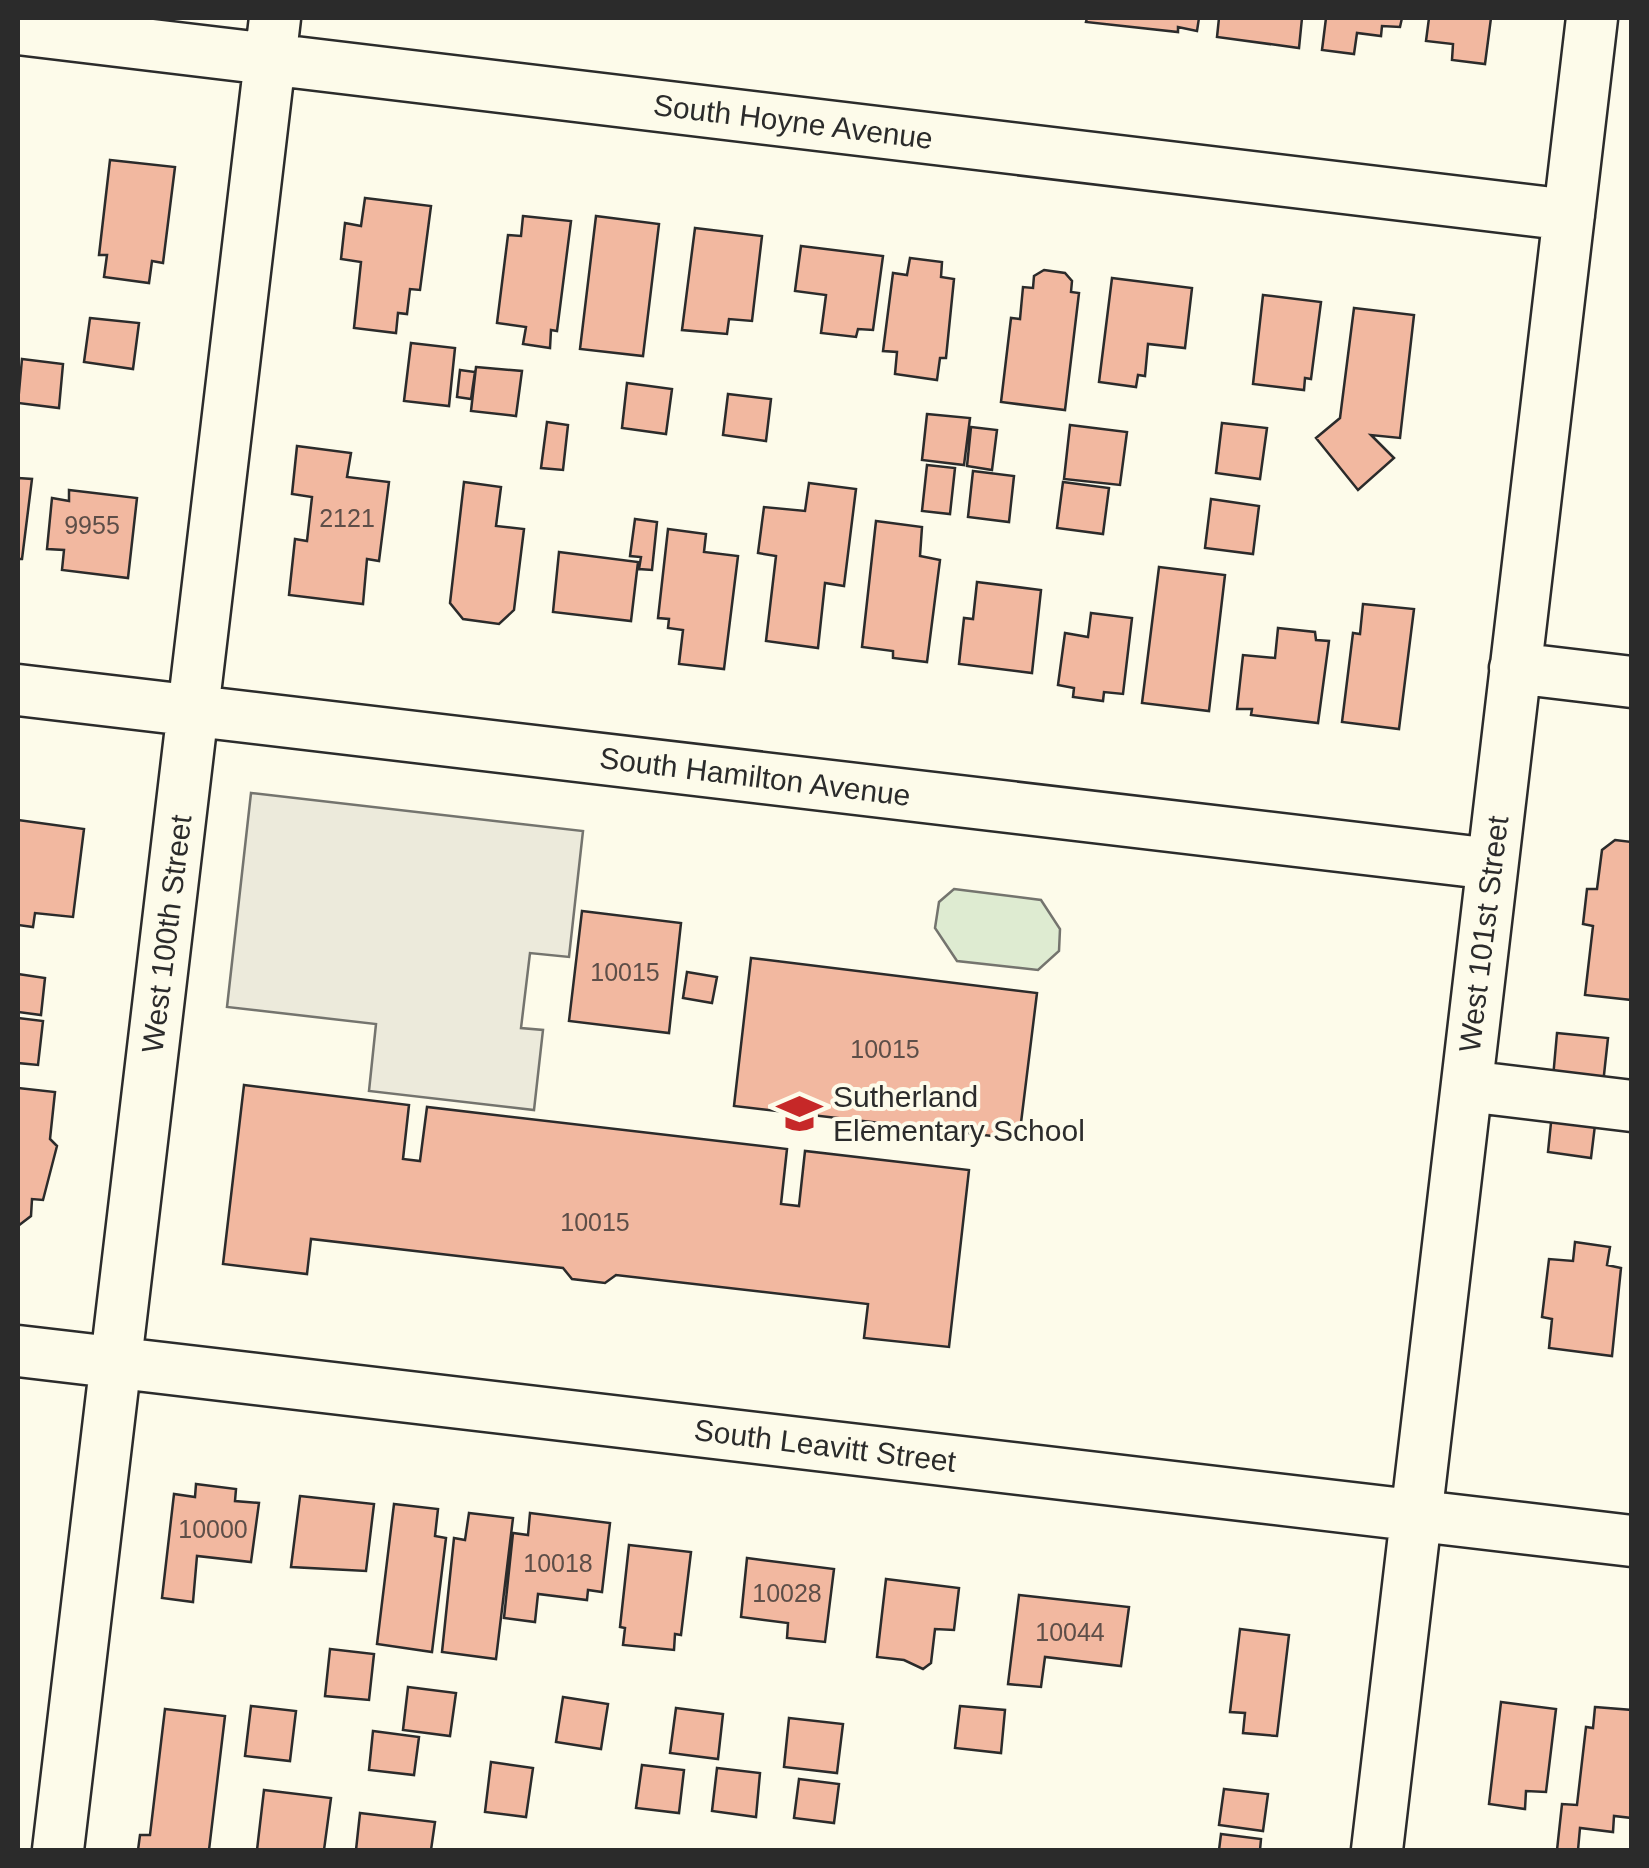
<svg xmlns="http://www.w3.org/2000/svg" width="1649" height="1868" font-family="Arial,sans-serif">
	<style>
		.park { fill: #deebd1; stroke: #74746e; stroke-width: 2.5 }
		.parking { fill: #eceadb; stroke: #74746e; stroke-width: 2.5 }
		.building { fill: #f2b8a0; stroke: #2b2b2b; stroke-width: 2.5 }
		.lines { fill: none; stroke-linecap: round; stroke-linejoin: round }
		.minor-casing { stroke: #2b2b2b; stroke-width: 55 }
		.minor { stroke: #fdfbea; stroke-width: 50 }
		.labels { text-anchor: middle; stroke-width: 8; stroke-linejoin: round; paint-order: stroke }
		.number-label { font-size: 25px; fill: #5d4e48 }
		.street-label { font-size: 30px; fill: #2b2b2b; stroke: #fdfbea }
		.poi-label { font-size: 30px; fill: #2b2b2b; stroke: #fdfbea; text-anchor: start }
	</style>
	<rect width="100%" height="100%" fill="#fdfbea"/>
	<path class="park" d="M954,889L1041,900L1060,929L1059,951L1038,970L957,961L935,928L939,902Z"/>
	<path class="parking" d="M251,793L583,831L569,957L530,953L521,1028L543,1030L534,1110L369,1091L376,1024L227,1007Z"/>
	<path class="building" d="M1087,18H1199L1197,31L1178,27V32L1086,22Z
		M1219,18H1302L1299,48L1217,37Z
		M1326,18H1402L1400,27L1382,26L1381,36L1357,33L1354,54L1322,50Z
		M1429,18H1491L1485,64L1452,60L1453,44L1426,41Z
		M110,160L175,167L163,263L152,261L149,283L104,277L107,255H99Z
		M365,198L431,206L420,290L410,289L407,314L398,313L396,333L354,328L361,262L341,259L345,223L361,226Z
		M523,216L571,221L557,331L551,330L550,348L523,344L526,327L497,323L508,235L521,236Z
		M596,216L659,224L643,356L580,349Z
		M695,228L762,236L752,321L729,319L727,334L682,330Z
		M801,246L883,256L873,330L858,329L856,337L821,333L826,295L795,291Z
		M910,258L942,262L941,277L954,279L946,358H940L937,380L895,374L897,352L883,351L893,273L907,275Z
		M1044,270L1065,273L1072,281L1071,292L1079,293L1065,410L1001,402L1011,318L1020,319L1023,287L1033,288L1034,276Z
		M1112,278L1192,288L1185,348L1148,344L1145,376L1138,375L1136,387L1099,382Z
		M1263,295L1321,302L1311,379L1305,378L1304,390L1253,384Z
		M1354,308L1414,315L1400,438L1371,435L1394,458L1358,490L1316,438L1340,418Z
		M90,318L139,323L133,369L84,362Z
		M411,343L455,348L449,406L404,401Z
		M22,359L63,364L59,408L18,403Z
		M476,367L522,371L516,416L471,411Z
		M460,370L475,372L471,399L457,397Z
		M627,383L672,389L666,434L622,428Z
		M728,394L771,399L766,441L723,435Z
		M927,414L970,418L964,465L922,460Z
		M547,422L568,425L563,470L541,468Z
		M1222,423L1267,428L1260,479L1216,473Z
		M1070,425L1127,432L1120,485L1064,479Z
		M971,427L997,430L992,470L967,466Z
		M297,446L351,453L347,477L389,482L379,561L367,559L363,604L289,595L295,539L307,541L312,497L292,494Z
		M927,465L955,468L950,514L922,511Z
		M973,471L1014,476L1009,522L968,517Z
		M18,478L32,479L22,559H18Z
		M464,482L501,487L496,526L524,529L514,610L499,624L463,619L450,603Z
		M1063,482L1109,488L1103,534L1057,528Z
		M809,483L856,489L844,586L825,583L818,648L766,641L776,556L758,553L764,507L805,511Z
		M69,490L137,498L128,578L62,570L64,550L47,549L52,498L69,501Z
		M1211,499L1259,506L1253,554L1205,548Z
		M635,519L657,522L652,570L639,569L641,557L630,556Z
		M876,521L922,527L920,556L940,560L927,662L893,658V651L862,647Z
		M668,529L706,534L704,552L738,556L724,669L679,664L683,630L668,628L669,619L658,618Z
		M559,552L638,562L631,621L553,612Z
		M1159,567L1225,575L1209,711L1142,703Z
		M977,582L1041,590L1032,673L959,664L964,618L973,619Z
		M1363,604L1414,609L1399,729L1342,722L1353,633L1360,634Z
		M1091,613L1132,618L1123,694L1104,692L1103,701L1073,697L1074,688L1058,685L1065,633L1088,637Z
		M1278,628L1315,632L1316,640L1329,641L1318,723L1251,715L1252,709H1237L1243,655L1275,658Z
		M18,820L84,829L73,917L35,913L33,927L18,925Z
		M1615,840L1632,842V1000L1585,995L1593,926L1583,924L1587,889H1597L1602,850Z
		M582,911L681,923L669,1033L569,1021Z
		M751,958L1037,993L1019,1139L734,1106Z
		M687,972L717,977L712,1003L683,998Z
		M18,974L45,978L41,1015L18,1012Z
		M18,1018L43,1021L38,1065L18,1063Z
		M1557,1033L1608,1038L1603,1084L1553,1078Z
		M244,1085L409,1105L403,1159L420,1161L427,1107L787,1149L781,1204L799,1206L805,1151L969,1170L949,1347L864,1338L868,1304L616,1275L605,1283L572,1279L563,1268L311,1239L307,1274L223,1264Z
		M18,1088L55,1092L50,1139L57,1146L43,1200L32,1199L31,1216L18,1226Z
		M1552,1113L1596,1117L1591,1158L1548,1152Z
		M1575,1242L1610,1247L1607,1265L1621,1268L1612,1356L1549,1348L1552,1319L1542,1317L1549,1259L1573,1261Z
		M196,1484L236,1489L235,1501L259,1503L251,1562L197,1556L193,1602L162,1598L174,1494L195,1497Z
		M300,1496L374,1504L366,1571L291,1567Z
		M394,1504L438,1509L435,1536L446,1538L432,1652L377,1644Z
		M469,1513L513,1518L496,1659L442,1652L454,1538L465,1540Z
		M530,1513L610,1523L602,1592L588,1590L587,1600L538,1594L535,1622L504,1618L513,1533L528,1535Z
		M629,1545L691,1552L681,1635L675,1634L674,1650L623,1645L625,1628L620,1627Z
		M747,1558L834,1569L825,1642L787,1638L788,1623L741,1617Z
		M886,1579L959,1588L954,1630L935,1629L931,1663L923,1669L904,1660L877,1657Z
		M1019,1595L1129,1607L1121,1666L1045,1657L1041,1687L1008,1684Z
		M1240,1629L1289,1635L1277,1736L1243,1733L1245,1713L1230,1712Z
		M330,1649L374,1654L369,1700L325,1696Z
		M408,1687L456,1693L450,1736L403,1730Z
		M563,1697L608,1704L601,1749L556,1742Z
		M1501,1702L1556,1709L1546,1792L1526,1791L1525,1809L1489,1804Z
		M251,1706L296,1711L290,1761L245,1756Z
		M960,1706L1005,1710L1001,1753L955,1748Z
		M1595,1707L1632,1710V1818L1614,1816L1613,1832L1580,1828L1578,1850H1557L1562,1804L1577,1805L1586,1727L1593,1728Z
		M676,1708L723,1714L718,1759L670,1753Z
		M165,1709L225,1716L209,1850H138L140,1835H150Z
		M789,1718L843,1724L837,1773L784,1767Z
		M373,1731L419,1737L414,1775L369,1770Z
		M491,1762L533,1768L526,1817L485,1812Z
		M642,1765L684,1770L679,1813L636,1808Z
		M717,1768L760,1773L756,1817L712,1811Z
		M799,1779L839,1784L834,1823L794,1818Z
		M1224,1789L1268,1794L1263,1831L1219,1825Z
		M264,1790L331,1798L324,1850H257Z
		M360,1813L435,1822L431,1850H356Z
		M1221,1834L1261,1839L1260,1850H1219Z"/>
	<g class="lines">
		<defs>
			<path id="minor" d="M18,29L1569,215
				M1515,668L1632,682
				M18,690L1492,864
				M1467,1086L1632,1106
				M18,1351L1632,1541
				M58,1850L275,18
				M1377,1850L1592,18"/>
		</defs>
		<use href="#minor" class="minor-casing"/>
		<use href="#minor" class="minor"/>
	</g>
	<defs>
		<symbol id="school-bare" viewBox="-9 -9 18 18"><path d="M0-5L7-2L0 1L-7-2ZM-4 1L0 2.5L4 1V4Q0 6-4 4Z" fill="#c62828" stroke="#fdfbea" stroke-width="2.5" paint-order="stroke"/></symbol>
	</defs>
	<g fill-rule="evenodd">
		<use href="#school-bare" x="768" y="1082" width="63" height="63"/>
	</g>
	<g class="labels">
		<g class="number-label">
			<text x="347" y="527">2121</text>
			<text x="92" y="534">9955</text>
			<text x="625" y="981">10015</text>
			<text x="885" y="1058">10015</text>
			<text x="595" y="1231">10015</text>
			<text x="213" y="1538">10000</text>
			<text x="558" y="1572">10018</text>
			<text x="787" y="1602">10028</text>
			<text x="1070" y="1641">10044</text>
		</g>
		<g class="street-label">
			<text transform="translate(793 122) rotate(7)" y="10">South Hoyne Avenue</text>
			<text transform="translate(755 777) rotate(7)" y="10">South Hamilton Avenue</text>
			<text transform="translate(167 934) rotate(-83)" y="10">West 100th Street</text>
			<text transform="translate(1484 934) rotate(-83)" y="10">West 101st Street</text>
			<text transform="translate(825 1446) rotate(7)" y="10">South Leavitt Street</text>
		</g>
		<g class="poi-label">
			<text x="833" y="1107">Sutherland<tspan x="833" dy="34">Elementary School</tspan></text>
		</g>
	</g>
	<rect width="1649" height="1868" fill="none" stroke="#2b2b2b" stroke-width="40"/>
</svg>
